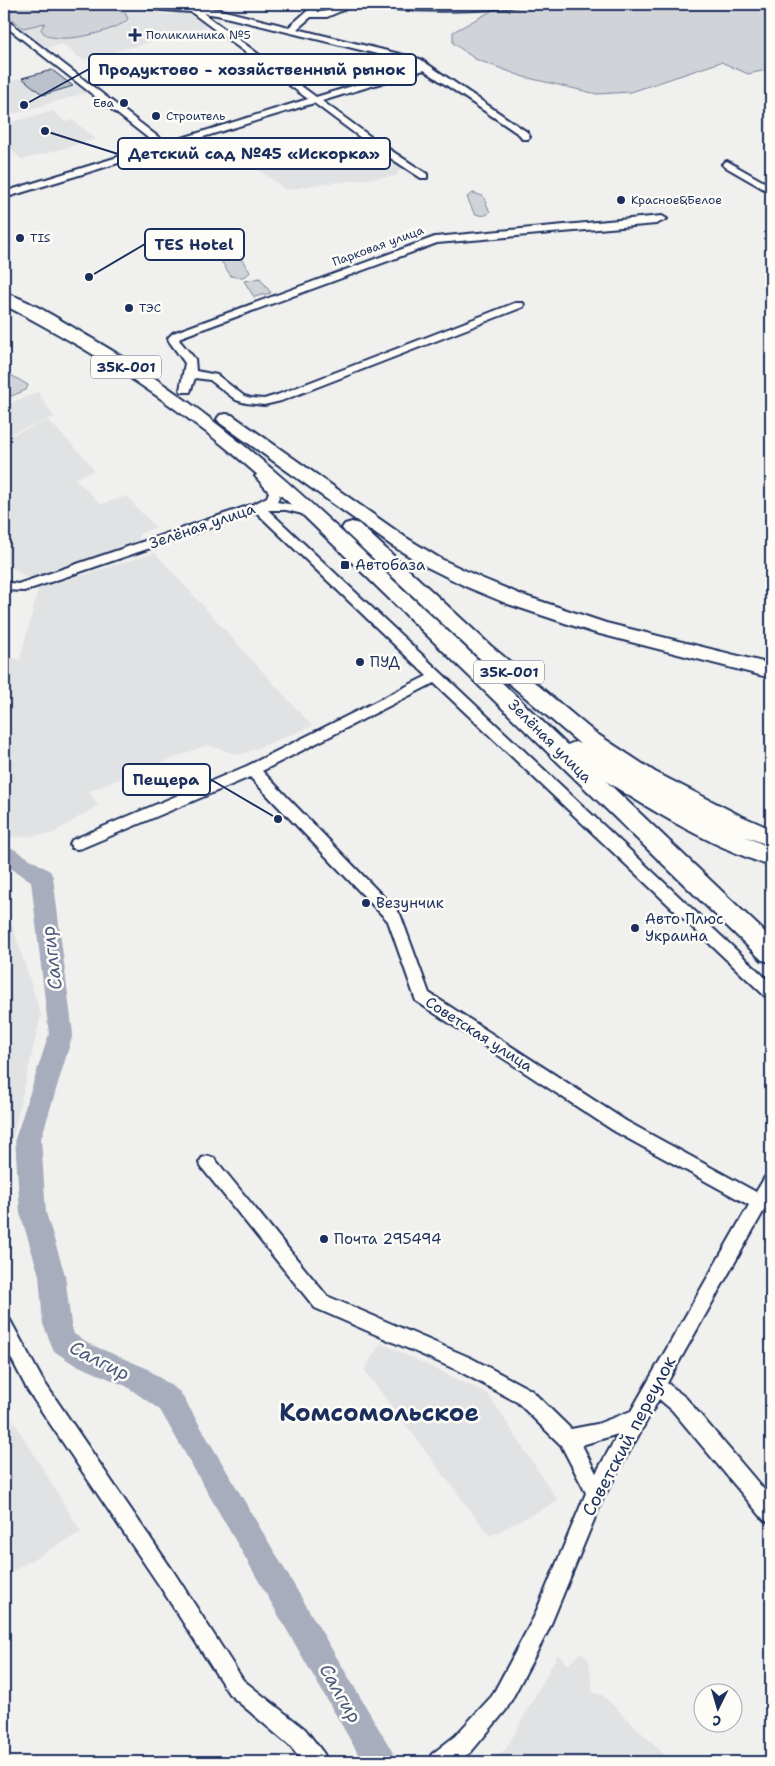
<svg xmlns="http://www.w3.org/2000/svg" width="775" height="1766" font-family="'Shantell Sans',sans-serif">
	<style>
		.built { fill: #e0e2e3 }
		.green { fill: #d0d3d8; stroke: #76819b }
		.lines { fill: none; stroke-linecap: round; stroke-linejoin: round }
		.river { fill: #a7adbd; fill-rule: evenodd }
		.building { fill: #bbc0ca; stroke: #1b2f5e }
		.minor-casing { stroke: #1b2f5e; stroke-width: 4 }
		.primary-casing { stroke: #1b2f5e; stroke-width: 4 }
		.minor { fill: #fdfcf7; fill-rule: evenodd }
		.primary { fill: #fdfcf7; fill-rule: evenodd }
		.poi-dot { fill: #1b2f5e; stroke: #fdfcf7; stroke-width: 2 }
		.labels { text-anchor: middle; stroke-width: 5; stroke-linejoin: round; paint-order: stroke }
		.far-poi-label { font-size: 12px; fill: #1b2f5e; stroke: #fdfcf7; text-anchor: start }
		.far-street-label { font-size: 12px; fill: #1b2f5e; stroke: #fdfcf7 }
		.shield { fill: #fdfcf7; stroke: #5f6c8c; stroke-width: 1 }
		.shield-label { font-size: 14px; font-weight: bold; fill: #1b2f5e }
		.street-label { font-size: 15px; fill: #1b2f5e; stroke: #fdfcf7 }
		.poi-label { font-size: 15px; fill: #1b2f5e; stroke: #fdfcf7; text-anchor: start }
		.near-street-label { font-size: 18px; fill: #1b2f5e; stroke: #fdfcf7 }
		.near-water-label { font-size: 19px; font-style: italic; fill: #4c5b7f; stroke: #fdfcf7 }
		.near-district-label { font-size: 24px; font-weight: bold; fill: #1b2f5e; stroke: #fdfcf7 }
		.leader { fill: none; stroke: #1b2f5e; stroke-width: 2 }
		.callout-dot { fill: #1b2f5e; stroke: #fdfcf7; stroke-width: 2 }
		.callout { fill: #fdfcf7; stroke: #1b2f5e; stroke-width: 2 }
		.callout-label { font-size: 16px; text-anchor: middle; font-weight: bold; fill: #1b2f5e }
	</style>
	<rect width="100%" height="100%" fill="#f0f0ee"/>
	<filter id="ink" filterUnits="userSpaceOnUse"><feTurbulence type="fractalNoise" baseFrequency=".02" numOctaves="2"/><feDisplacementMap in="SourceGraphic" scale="10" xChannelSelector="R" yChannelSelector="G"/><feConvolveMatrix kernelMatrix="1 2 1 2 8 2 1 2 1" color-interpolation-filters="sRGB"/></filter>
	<g filter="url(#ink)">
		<path class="built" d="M4,4H146L143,10L169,15L185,11L207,27L83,60L62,44L46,48L4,14Z
			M278,4H346L320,13Z
			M21,78L42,96L77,86L86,93L6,116L4,114V86L9,85L7,82Z
			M53,111L65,122L73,120L96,139L22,160L4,142V124Z
			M312,138L337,156L370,146L402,166L396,176L320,184L286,190L244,159Z
			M38,392L54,417L4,436V406Z
			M48,420L87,460L94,470L75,479L101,504L128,496L133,504L156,527L139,534V540L28,578L4,563V438Z
			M155,553L312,726L240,755L207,745L89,791L98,805L52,834L7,838L4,841V656L20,660L38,589Z
			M4,899L41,1015L8,1157L4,1159Z
			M381,1343L488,1394L558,1501L490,1536L364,1370Z
			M4,1405L81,1532L4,1576Z
			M581,1652L589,1661L593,1693L602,1695L672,1762H491L506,1749L558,1654L568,1665Z"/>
		<path class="green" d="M4,4H93L91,7L94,10C105,7 116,8 125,13L128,19C121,30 48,50 41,29L45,23L23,28L4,13Z
			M547,4H771V69L748,74L721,62L631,92L597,94L524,77L475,59L453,43V32L493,10Z
			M473,193L483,196L490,212C486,217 479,216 474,213L467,197Z
			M226,253L238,254L250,272C246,278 238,278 231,276L219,258Z
			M260,278L271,293L254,297L244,281Z
			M4,371L28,385L26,390L4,399Z"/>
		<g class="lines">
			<path class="river" d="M4,846L12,848L50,871L53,877L73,1034L41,1139L46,1213L65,1275L71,1324L74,1334L92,1345L146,1368L180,1392L392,1751L397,1762H363L160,1410L126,1386L72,1363L54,1351L43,1324L39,1275L20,1213L15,1139L49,1034L31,881L4,864Z"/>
		</g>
		<path class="building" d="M52,70L73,86L43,95L22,78Z"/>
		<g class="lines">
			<defs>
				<path id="minor" d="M146,4L217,9L289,27L315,4H324L316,12C330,13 342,4 357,4L327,17H311L297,29L420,59L527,132L530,137L528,139H522L520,135L424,70L322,101L375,140L427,174V178H421L369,144L314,103L4,198V192L157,145L4,25V18L166,143L308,99L191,12L149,9L145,6ZM203,13L217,15L414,63L418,66L316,97Z
					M366,4L443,6L520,4C508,13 378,13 366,4Z
					M727,161L771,186V193L724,166L722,164Z
					M662,216L667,219L656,224L437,243L181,337L179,340L195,359L196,371L217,375L244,396L251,398L264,399L277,395L515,303H523L524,305L523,307L281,401L264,405L246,403L236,400L210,380L195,378L190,392H182L180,390L185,363L169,341L168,338L173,333L435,237Z
					M261,472L265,473L281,491L277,502L311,508L317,512L311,516L286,510H268L771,983V998L765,996L434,683L262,771L400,914L429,993L626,1121L756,1192L765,1177L771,1175V1198L667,1383L686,1398L771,1498V1523L764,1520L672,1410L659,1399L603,1498L548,1631L506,1710L471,1752L457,1762H429L432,1754L455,1736L492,1696L534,1617L586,1493L561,1445L517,1402L457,1370L315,1308L202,1168L199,1163L202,1158L208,1156L214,1158L327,1296L471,1358L531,1390L571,1429L597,1424L631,1411L749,1205L614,1131L416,1001L388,921L250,777L82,848L77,849L72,848L70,844L72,840L247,766L427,676L256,512L24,591L4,590V582L18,584L254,504L267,497L269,492L255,476ZM618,1434L596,1473L582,1445Z
					M4,1318L10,1320L42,1379L175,1574L243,1680L305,1729L324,1754L327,1762H303L289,1745L229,1694L161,1588L28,1391L4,1344Z"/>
				<path id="primary" d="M4,293C29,299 68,325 91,338C205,404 300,491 394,581C452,635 510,690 567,745L575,742L580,744L477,656L345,532L342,528L345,524L352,522L359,524L491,646L594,732L655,772L739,815L771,829V846L744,836L771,848V866C715,848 655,813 606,781L771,938V962L762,960L304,516C272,488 240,458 206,432C143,383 75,341 4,305Z
					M226,414L232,415L405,537L441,559L481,578L522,595L606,623L771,664V678L592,632L508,604L467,587L427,567L391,545L220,423L217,419L220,415Z"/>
			</defs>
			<use href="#minor" class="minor-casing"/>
			<use href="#primary" class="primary-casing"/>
			<use href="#minor" class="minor"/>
			<use href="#primary" class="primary"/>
		</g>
	</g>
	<g class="poi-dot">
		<path d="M132.5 27.5h5v5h5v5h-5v5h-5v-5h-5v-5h5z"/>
		<circle cx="124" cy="103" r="5"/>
		<circle cx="156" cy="116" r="5"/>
		<circle cx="621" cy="200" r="5"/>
		<circle cx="20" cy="238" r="5"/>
		<circle cx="129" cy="308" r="5"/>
		<rect x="340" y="560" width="10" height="10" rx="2.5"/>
		<circle cx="360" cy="662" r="5"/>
		<circle cx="366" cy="903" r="5"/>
		<circle cx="635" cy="928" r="5"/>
		<circle cx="324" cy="1239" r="5"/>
	</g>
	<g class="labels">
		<g class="far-poi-label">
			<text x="146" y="39">Поликлиника №5</text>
			<text x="114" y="107" text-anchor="end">Ева</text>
			<text x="166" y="120">Строитель</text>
			<text x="631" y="204">Красное&amp;Белое</text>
			<text x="30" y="242">TIS</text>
			<text x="139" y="312">ТЭС</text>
		</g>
		<g class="far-street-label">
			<text transform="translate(378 246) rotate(-20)" y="4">Парковая улица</text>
		</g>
		<g class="shield">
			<rect x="91" y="355.5" width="70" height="23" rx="4"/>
			<rect x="474" y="660.5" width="70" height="23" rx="4"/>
		</g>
		<g class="shield-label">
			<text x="126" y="372">35К-001</text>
			<text x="509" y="677">35К-001</text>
		</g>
		<g class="street-label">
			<text transform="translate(202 526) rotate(-19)" y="5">Зелёная улица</text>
			<text transform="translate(550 741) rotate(45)" y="5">Зелёная улица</text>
			<text transform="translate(479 1034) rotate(33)" y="5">Советская улица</text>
		</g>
		<g class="poi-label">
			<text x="355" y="570">Автобаза</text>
			<text x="370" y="667">ПУД</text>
			<text x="376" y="908">Везунчик</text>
			<text x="645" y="924">Авто Плюс<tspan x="645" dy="17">Украина</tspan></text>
			<text x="334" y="1244">Почта 295494</text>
		</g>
		<g class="near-street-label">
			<text transform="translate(629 1436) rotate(-62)" y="6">Советский переулок</text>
		</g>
		<g class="near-water-label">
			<text transform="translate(51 958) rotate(-97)" y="7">Салгир</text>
			<text transform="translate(100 1360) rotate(27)" y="7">Салгир</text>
			<text transform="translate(341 1693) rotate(60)" y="7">Салгир</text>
		</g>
		<g class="near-district-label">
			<text x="379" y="1421">Комсомольское</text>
		</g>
	</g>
	<path class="leader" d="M24 105L89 69M45 131L118 154M89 277L145 244M278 819L210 779"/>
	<g class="callout-dot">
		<circle cx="24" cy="105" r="5"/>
		<circle cx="45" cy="131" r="5"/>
		<circle cx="89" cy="277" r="5"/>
		<circle cx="278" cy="819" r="5"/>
	</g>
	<g class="callout">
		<rect x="89" y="54" width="327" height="31" rx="5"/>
		<rect x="118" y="138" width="272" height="31" rx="5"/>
		<rect x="145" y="229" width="99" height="31" rx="5"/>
		<rect x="123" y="764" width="87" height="31" rx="5"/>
	</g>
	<g class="callout-label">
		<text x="252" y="75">Продуктово - хозяйственный рынок</text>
		<text x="254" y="159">Детский сад №45 «Искорка»</text>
		<text x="194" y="250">TES Hotel</text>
		<text x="166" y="785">Пещера</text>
	</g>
	<rect width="775" height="1766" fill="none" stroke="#fdfcf7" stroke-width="20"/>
	<rect x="10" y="10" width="755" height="1746" fill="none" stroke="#1b2f5e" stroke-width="2" filter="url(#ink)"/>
	<g transform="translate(718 1708) rotate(185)"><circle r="24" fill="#fdfcf7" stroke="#a3aaba"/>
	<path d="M0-4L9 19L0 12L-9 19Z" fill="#1b2f5e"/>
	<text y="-8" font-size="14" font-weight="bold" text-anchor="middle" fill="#1b2f5e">С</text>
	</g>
</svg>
